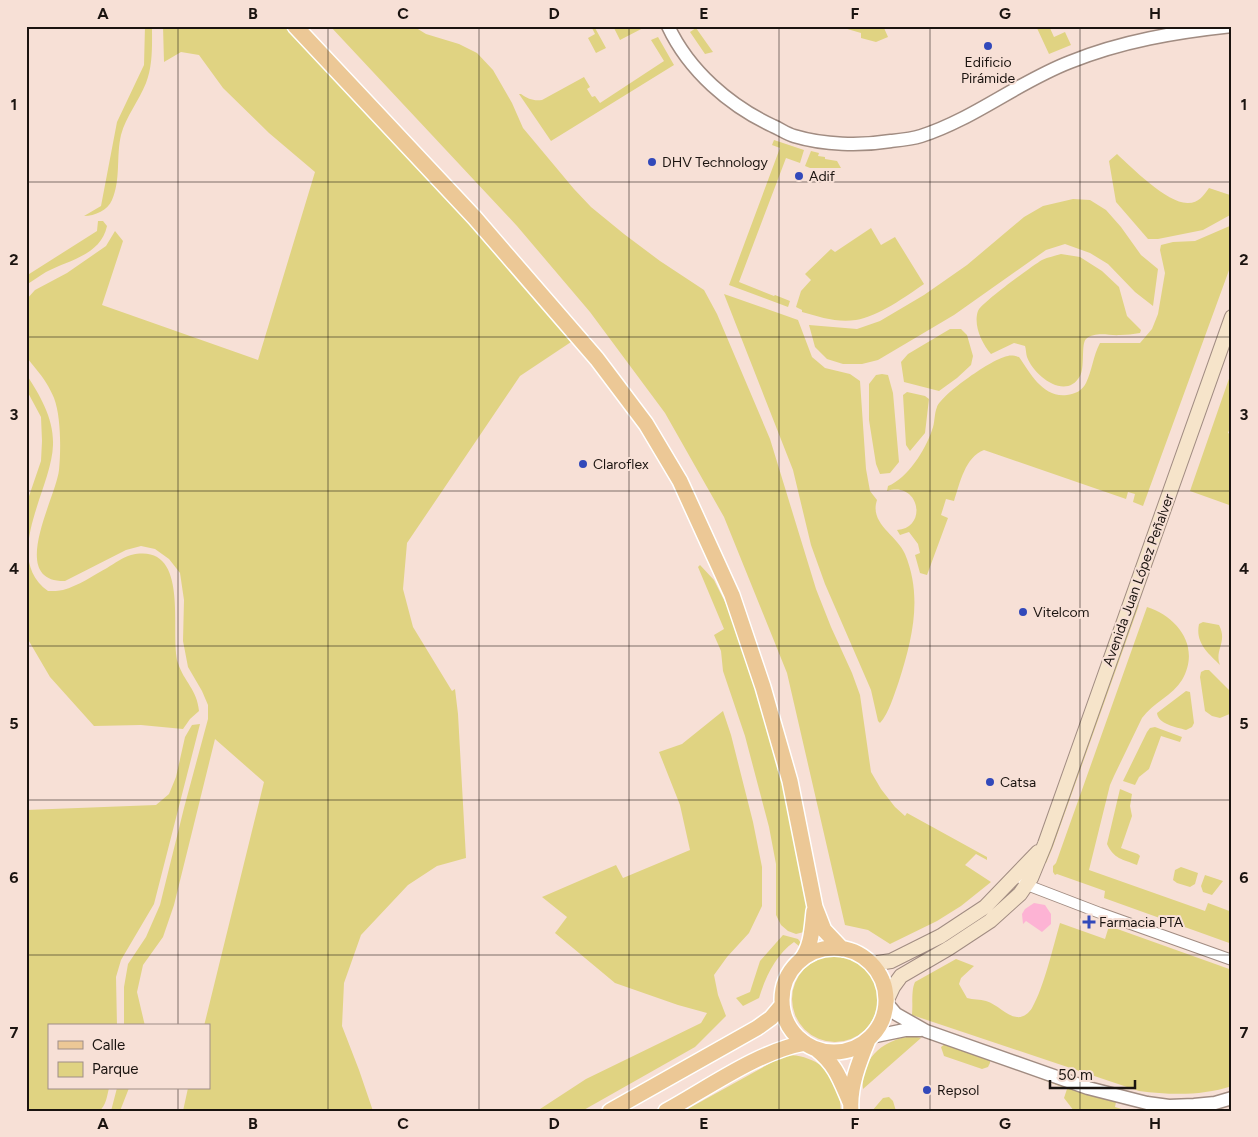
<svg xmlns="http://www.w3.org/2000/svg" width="1258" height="1137" font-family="Figtree,sans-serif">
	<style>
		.green { fill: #e0d382 }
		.water { fill: #fdb3d4 }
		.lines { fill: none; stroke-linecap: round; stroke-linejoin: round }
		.minor-casing { stroke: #a18c82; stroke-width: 12 }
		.tertiary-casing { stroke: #a18c82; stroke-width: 15 }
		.secondary-casing { stroke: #a18c82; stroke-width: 16 }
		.primary-casing { stroke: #fff; stroke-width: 18 }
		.minor { stroke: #fff; stroke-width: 10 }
		.tertiary { stroke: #fff; stroke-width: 12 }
		.secondary { stroke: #f6e4ca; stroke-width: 14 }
		.primary { stroke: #ecc896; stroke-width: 15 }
		.grid { fill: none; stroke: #1b1410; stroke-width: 1; stroke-opacity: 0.55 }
		.poi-dot { fill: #3249ba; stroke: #f7e0d6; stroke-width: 2 }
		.labels { text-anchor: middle; stroke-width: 4; stroke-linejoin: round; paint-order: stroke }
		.poi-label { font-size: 14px; fill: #1b1410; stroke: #f7e0d6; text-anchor: start }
		.street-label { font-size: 14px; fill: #1b1410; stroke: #f7e0d6 }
		.neatline { fill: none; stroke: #1b1410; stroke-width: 2 }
		.grid-label { font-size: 16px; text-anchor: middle; font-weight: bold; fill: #1b1410 }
	</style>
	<rect width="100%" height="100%" fill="#f7e0d6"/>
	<path class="green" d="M145,26H152C152,46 153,65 146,83C139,101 126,116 121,135C116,156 121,180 112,200C108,210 95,216 84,216L101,206L117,122L144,65Z
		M163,26H284L502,257L574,340L520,376L407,543L403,589L413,627L452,691L455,689L458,714L466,858L437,866L408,885L361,935L344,983L342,1026L359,1070L373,1111H183L188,1088H209V1026H204L264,782L215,739L174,905L163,937L143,965L137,992L145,1026H124V987L128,964L146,937L160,905L184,808L208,719V705L202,691L188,667L183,641L184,600L180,573L169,559L155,549L141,546L126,550L65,581C7,582 56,498 59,470C61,450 61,416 54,398C50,388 43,377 36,369C33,365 29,361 27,357C23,349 26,311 26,300L35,290L67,273L106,246L115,231L123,241L102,305L258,360L315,172L269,133L223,88L199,55L181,52L164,62Z
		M330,26H413L426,34L459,44L477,53L493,70L512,103L523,128L574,189L591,207L624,234L660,261L704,290L717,314L770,439L816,589L831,627L852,673L860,695L871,772L881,789L895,807L905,816L907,813L987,857V860L976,854L965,865L991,882L961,906L937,921L890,944L868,930L845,925L787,673L724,517L665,413L590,312L517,226Z
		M591,26H594L606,48L596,53L588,38L595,34Z
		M613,26H647L620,40Z
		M837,26H886L884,28L888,37L876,42L861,38V33Z
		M1036,26H1049L1054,37L1065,32L1071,45L1049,54Z
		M696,28L713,52L705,54L690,32Z
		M658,37L674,65L551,141L519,94H521C528,99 533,101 542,100L584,77L590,87L587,89L592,97L595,96L600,103L664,61L651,40Z
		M774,140L804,150L800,163L786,158L739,282L774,296L775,295L790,301L788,307L729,285L780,148L772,145Z
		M811,151L819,153L818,156L825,157V159L837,161L841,168H810L805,166Z
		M1117,154C1131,167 1168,204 1188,203C1199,203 1203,196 1209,188L1230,195L1232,202V214L1203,230L1158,239H1148L1116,202L1109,161Z
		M1073,199L1090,200L1106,210L1121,227L1141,255L1158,269L1153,306L1135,292L1108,264L1090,253L1065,244L1046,250L954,315L878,360L862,364H843L827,359L815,347L809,325L857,329L880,321L924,295L967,265L1024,217L1043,206Z
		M98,221H103L107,226C101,255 69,260 46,272C39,276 33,281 26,285V276L97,231Z
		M1232,225V262L1143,506L1133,502L1135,494L1128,492L1126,499L984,450C965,457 960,483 954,501L946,499L941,515L948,518L927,575L920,573L915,555L920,553L918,544L909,532L900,535L897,530C928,528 920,481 887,491L888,486C907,479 926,449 932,430C935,423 934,414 937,407C942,394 993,358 1008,356C1011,355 1016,356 1019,357C1031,374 1043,398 1067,395C1075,394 1082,391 1086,383C1092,371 1093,356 1100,343H1140L1152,329L1158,314L1165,273L1160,250L1161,245L1173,242L1195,241Z
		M871,228L881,245L895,237L924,284C907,296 877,317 856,320C837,323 820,317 802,312V310L796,307L801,291L811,280L805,274L831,249L835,252Z
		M1061,254L1080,257L1102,271L1119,287L1127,316L1141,330L1140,333C1133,334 1127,335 1120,335C1109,336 1096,331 1086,339C1081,343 1085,368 1080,376C1066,401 1034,376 1027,357C1026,354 1026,349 1025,346L1014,343L991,354C982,344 973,325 978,311C981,303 1032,266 1042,260C1048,257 1055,256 1061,254Z
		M724,294L798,320L812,357L825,368L850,374L860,381L866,469L870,491L877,500C869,524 897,535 905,554C923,597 912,640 899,681C894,695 889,713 880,723L878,721L871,690L825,584L811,545L793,470Z
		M950,329H961L967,335L973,356L971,365L957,378L939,391L904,382L901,362L908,354Z
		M1232,370V422L1228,433L1232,435V506L1190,491Z
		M26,374C40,395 54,419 53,445C52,489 1,557 48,591C53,591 59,591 63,590C78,586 94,575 107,568C115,563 123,557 131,555C192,541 169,633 178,663C184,682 197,689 199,711L190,719L183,729L141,725L94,726L50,677L26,636V505L41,461L42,441L41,417L26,389Z
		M882,374L888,375L893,393L899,462L890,473L880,474L876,464L869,420V384L876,375Z
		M907,392L925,396L929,399L925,433L910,451L906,445L903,395Z
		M700,565L714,580L727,606L769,731L788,807L801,872L807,911L804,932L796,934L788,931L781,925L776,915V864L769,827L745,736L723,671L721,651L714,635L724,629L698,567Z
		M1139,605L1052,849L1046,863L1044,861L1137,606Z
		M1147,607C1178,617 1201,647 1182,680C1173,695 1153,703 1142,718L1114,776L1110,785L1089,870L1205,911L1208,903L1232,912V944L1104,898L1105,891L1057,874L1055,875L1053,872V866L1056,863Z
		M1203,622L1219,625C1228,642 1214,650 1220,665C1208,653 1195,643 1199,624Z
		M1205,670H1209L1232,693V713L1220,718L1212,716L1205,711L1200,677L1201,672Z
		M1186,691L1190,692L1194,723L1192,727L1186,730C1176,727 1158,724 1157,713Z
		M723,711L731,735L753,822L762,867V906L749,933L727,957L714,975L718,995L726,1016L695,1047L582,1111H537L586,1079L701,1023L707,1013L678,1005L615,983L555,933L567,917L542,897L616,865L623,878L690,850L680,805L659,752L682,744Z
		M200,724L154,904L121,960L116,977L117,1026H49V1088H109C107,1096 106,1106 99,1111H26V810L156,805L169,794L176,777L185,737L192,725Z
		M1155,727L1182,737L1180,742L1161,736L1149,769L1139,777L1135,785L1123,781L1147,732L1150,728Z
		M1120,789L1132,794L1130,806L1132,816L1121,848L1138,854L1140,856L1137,865C1122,859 1114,859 1107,844Z
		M1181,867L1198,873L1195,884L1190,887L1177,883L1173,880L1175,870Z
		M1205,875L1223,881L1212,895L1203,892L1201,886Z
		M1060,923L1105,939L1109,926L1232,970V1086C1201,1096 1171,1095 1139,1091L912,1015C913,1005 911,990 915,982L956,959L974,966L961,978L959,984L967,998C973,1000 980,999 986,1001C997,1004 1006,1016 1017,1017C1023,1018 1029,1013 1032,1008C1044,987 1053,947 1060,923Z
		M783,935L798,939L801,943L799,946L794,942C776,954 765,978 759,998L743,1006L736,998L750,992L760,961Z
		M792 999a43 43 0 1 1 86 0a43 43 0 1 1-86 0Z
		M913,1036L921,1038L863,1089C860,1058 884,1039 913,1036Z
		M945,1044L990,1059V1063L988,1067L982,1069L944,1056L941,1047Z
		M785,1055C808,1054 833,1067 838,1090C840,1097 840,1104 841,1111H684Z
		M1037,1076L1116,1102L1115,1107L1128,1111H1074L1064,1098L1067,1089L1036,1077Z
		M117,1088H129L120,1111H111Z
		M889,1097L893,1101L896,1111H872L883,1098Z"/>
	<path class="water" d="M1034,903L1045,905L1051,914V924L1042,932L1026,921L1023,924L1022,914L1025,909Z"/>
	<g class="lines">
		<defs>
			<path id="minor" d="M1022,879L1027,885L1100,913L1232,960"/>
			<path id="tertiary" d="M668,26C689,71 730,106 773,126C780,129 787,134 794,136C824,145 860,146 891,141C901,140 912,139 921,136C974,119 1018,82 1070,62C1122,41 1176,32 1232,26
				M886,1002L896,1014L926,1031L1088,1088L1147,1103L1169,1106L1194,1105L1215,1103L1232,1098
				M871,1037L905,1030H921"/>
			<path id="secondary" d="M871,964L891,961L941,936L985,907L1038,852
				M886,1002L893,987L901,976L949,948L990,921L1020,894L1031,878L1045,844L1232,317"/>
			<path id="primary" d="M295,26L475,218L597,359L646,424L680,481L732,595L763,687L790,781L815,907L824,930L842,949
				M782 1000a52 52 0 1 1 104 0a52 52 0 1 1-104 0Z
				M801,960C812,946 812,928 814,911
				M816,1049C836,1065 840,1079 850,1102
				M610,1111L757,1028L771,1018L782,1005
				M666,1111C708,1088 759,1051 805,1043
				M851,1111C849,1087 859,1062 868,1040"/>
		</defs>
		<use href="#minor" class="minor-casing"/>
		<use href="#tertiary" class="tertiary-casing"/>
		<use href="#secondary" class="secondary-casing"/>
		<use href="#primary" class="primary-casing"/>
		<use href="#minor" class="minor"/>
		<use href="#tertiary" class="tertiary"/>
		<use href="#secondary" class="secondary"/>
		<use href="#primary" class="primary"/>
	</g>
	<path class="grid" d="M178,26V1026M328,26V1111M479,26V1111M629,26V1111M779,26V1111M930,26V1111M1080,26V1111M26,182H1232M26,337H1232M26,491H1232M26,646H1232M26,800H1232M26,955H1232M178,1088V1111"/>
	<g class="poi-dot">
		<circle cx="988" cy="46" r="5"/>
		<circle cx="652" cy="162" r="5"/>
		<circle cx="799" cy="176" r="5"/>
		<circle cx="583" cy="464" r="5"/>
		<circle cx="1023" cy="612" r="5"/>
		<circle cx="990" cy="782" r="5"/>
		<path d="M1086.5 914.5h5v5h5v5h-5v5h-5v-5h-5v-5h5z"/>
		<circle cx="927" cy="1090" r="5"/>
	</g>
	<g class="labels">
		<g class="poi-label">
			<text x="988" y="67" text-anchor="middle">Edificio<tspan x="988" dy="16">Pirámide</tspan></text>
			<text x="662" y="167">DHV Technology</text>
			<text x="809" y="181">Adif</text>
			<text x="593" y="469">Claroflex</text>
			<text x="1033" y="617">Vitelcom</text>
			<text x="1000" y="787">Catsa</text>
			<text x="1099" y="927">Farmacia PTA</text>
			<text x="937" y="1095">Repsol</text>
		</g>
		<g class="street-label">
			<text transform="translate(1138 580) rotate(-70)" y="5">Avenida Juan López Peñalver</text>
		</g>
	</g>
	<rect width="1258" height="1137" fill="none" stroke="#f7e0d6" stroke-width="55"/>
	<rect x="48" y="1024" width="162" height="65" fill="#f7e0d6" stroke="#9f8e87"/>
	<rect x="58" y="1041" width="25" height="8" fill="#ecc896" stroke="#9f8e87"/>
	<text x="92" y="1050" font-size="15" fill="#1b1410">Calle</text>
	<rect x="58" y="1062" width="25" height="15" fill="#e0d382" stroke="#9f8e87"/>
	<text x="92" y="1074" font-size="15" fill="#1b1410">Parque</text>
	<path d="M1050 1080v8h85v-8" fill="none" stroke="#1b1410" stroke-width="2.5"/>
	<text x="1058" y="1080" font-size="15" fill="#1b1410" stroke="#f7e0d6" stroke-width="4" paint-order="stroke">50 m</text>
	<rect x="28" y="28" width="1202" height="1082" class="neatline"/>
	<g class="grid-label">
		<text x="103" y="19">A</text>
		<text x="253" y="19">B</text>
		<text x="403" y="19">C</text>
		<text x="554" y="19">D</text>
		<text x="704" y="19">E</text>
		<text x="855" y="19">F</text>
		<text x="1005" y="19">G</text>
		<text x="1155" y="19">H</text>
		<text x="14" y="110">1</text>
		<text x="1244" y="110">1</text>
		<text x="14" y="265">2</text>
		<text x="1244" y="265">2</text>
		<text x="14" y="420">3</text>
		<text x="1244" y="420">3</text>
		<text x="14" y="574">4</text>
		<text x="1244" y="574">4</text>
		<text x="14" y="729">5</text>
		<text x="1244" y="729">5</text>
		<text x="14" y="883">6</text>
		<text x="1244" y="883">6</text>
		<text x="14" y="1038">7</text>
		<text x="1244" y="1038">7</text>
		<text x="103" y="1129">A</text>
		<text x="253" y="1129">B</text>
		<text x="403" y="1129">C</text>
		<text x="554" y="1129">D</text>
		<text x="704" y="1129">E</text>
		<text x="855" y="1129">F</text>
		<text x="1005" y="1129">G</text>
		<text x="1155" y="1129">H</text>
	</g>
</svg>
